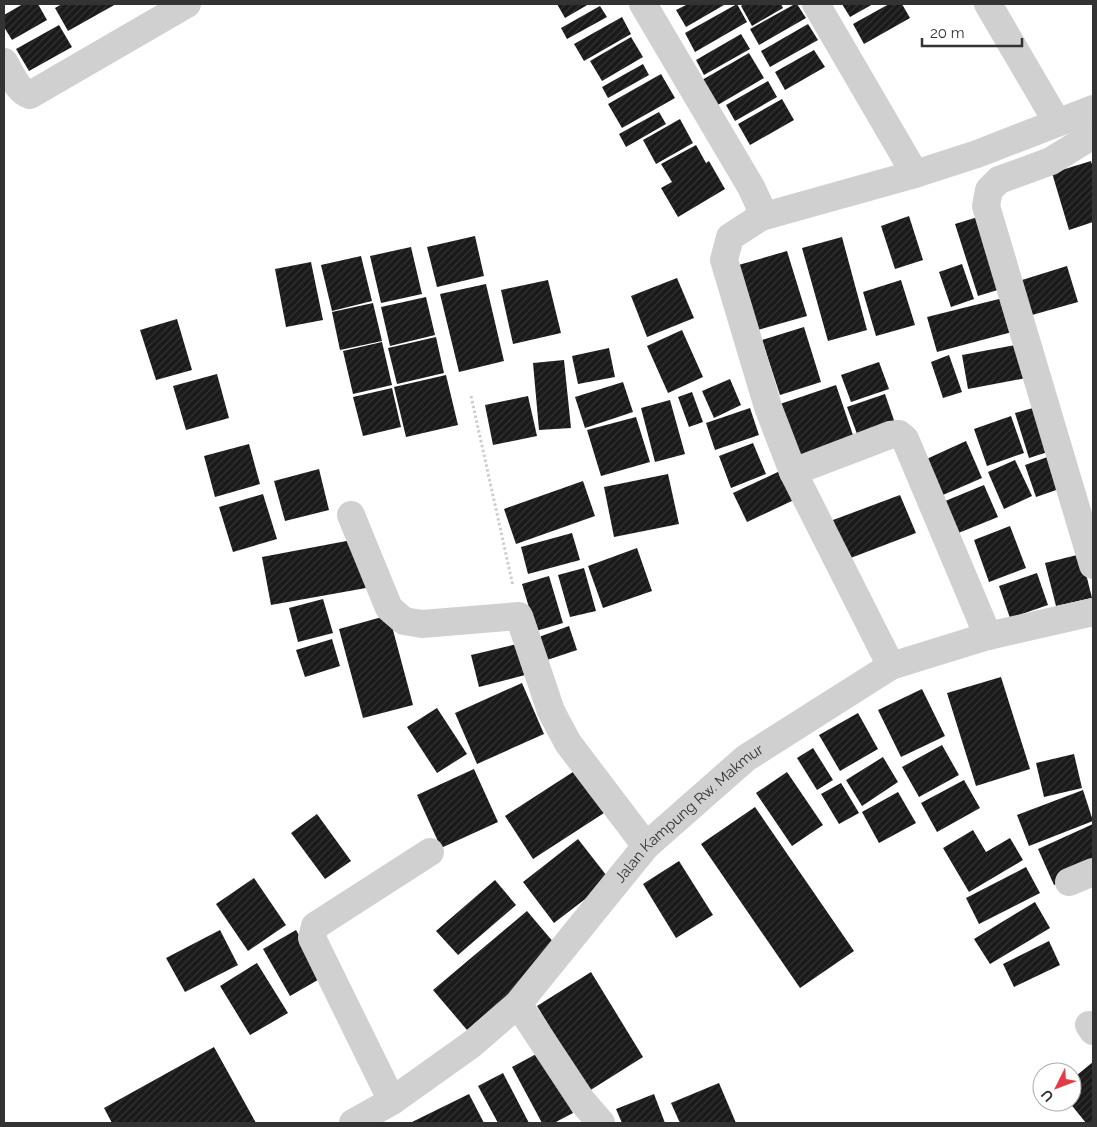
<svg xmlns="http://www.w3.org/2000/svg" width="1097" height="1127" font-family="Raleway,sans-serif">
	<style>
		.building { fill: url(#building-hatch) }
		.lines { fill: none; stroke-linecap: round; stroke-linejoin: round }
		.path { stroke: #cdcdcd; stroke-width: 3; stroke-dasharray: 2.5 2.5; stroke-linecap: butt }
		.minor { stroke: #d0d0d0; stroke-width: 28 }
		.labels { text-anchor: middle; stroke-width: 5; stroke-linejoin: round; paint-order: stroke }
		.street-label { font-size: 15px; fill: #333; stroke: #fff }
	</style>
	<defs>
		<pattern id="building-hatch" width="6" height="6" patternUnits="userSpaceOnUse" patternTransform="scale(1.25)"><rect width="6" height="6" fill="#1a1a1a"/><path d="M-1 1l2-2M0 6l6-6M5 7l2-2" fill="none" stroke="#333"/></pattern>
	</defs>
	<rect width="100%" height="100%" fill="#fff"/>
	<path class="building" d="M23,4H38L47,20L12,40L4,27V15Z
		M62,4H116L68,31L55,8Z
		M557,4H589L565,18Z
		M688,4H723L724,5L686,27L676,10Z
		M737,4L747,22L695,52L685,33Z
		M744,4H781L783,8L752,26L741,6Z
		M795,4H797L806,18L759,45L750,29Z
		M842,4H873L850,17Z
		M889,4H902L910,18L864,44L853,24Z
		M600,6L607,17L567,39L561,28Z
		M622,17L631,34L584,61L574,44Z
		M808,24L818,40L770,67L761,51Z
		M59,25L72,47L29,71L16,49Z
		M741,34L750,49L704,75L696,60Z
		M631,37L643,57L602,81L590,61Z
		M814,50L825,67L785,90L775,72Z
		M749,53L764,78L716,106L702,80Z
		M643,64L649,75L608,98L602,87Z
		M661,74L675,98L622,128L608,104Z
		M768,81L777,97L735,121L726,105Z
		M782,99L794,120L750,145L738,124Z
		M659,112L666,124L626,147L619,134Z
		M680,119L693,143L656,164L643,140Z
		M696,145L706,163L709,161L725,189L678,217L661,188L672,182L661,164Z
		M1091,161L1093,168V222L1069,230L1052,173Z
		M909,216L923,260L895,269L881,226Z
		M981,216L1004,288L978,296L955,224Z
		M475,236L484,276L437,287L427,247Z
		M842,237L867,330L828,341L802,248Z
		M411,247L422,294L381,303L370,256Z
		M787,251L807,316L754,331L735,266Z
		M361,256L372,301L332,311L321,265Z
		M311,262L323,320L286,327L275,269Z
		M962,264L974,299L951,307L939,272Z
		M1067,266L1078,302L1032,315L1022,280Z
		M677,278L694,318L647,337L631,296Z
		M548,280L561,333L513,344L501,290Z
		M901,280L915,325L876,336L863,292Z
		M486,284L504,361L459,372L440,294Z
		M426,297L435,335L390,346L381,307Z
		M1003,298L1012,332L937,352L927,317Z
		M373,303L382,341L340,350L332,312Z
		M177,319L192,370L156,380L140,330Z
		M804,327L821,382L780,395L762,340Z
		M682,330L703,377L668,393L647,346Z
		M436,337L444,373L397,384L388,348Z
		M382,342L392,385L353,394L343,351Z
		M1020,344L1026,378L968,389L962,355Z
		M609,348L615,377L578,384L572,356Z
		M949,355L962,392L943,398L931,362Z
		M564,360L571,428L539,430L533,363Z
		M879,362L889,389L851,402L841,375Z
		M217,374L229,418L186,430L173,386Z
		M446,375L458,425L406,437L394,387Z
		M730,379L741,405L714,418L702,391Z
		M623,382L633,412L585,428L575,397Z
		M836,385L854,438L798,457L780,404Z
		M392,388L401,427L363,436L353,397Z
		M692,392L703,422L689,427L678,397Z
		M885,394L897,429L860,442L847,407Z
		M528,396L537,436L493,445L485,405Z
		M670,400L685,454L655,462L641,408Z
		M1040,406L1054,450L1029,458L1015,413Z
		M750,408L759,435L715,450L706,423Z
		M1011,416L1024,453L987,466L974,429Z
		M636,417L650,462L601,476L587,430Z
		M966,441L982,478L936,498L920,462Z
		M753,443L766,474L731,488L719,456Z
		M249,444L260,484L215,497L204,456Z
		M1053,455L1065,487L1036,497L1025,465Z
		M1015,460L1032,496L1004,509L988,472Z
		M319,469L329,510L285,521L274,481Z
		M780,471L794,500L747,522L733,493Z
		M668,474L679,524L614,537L604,487Z
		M583,481L595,516L516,544L504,509Z
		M984,485L998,517L951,536L938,504Z
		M263,494L277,539L233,552L219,507Z
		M900,495L916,533L848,559L833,520Z
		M1010,526L1026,568L989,582L974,540Z
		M572,533L580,560L528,574L521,547Z
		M357,539L366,588L271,605L262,557Z
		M637,548L652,591L603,608L588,566Z
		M1081,554L1092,598L1056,606L1045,563Z
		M584,568L596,611L570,617L558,575Z
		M1037,573L1048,605L1010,618L999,586Z
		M549,576L563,623L536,631L522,584Z
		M323,599L333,633L298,642L289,608Z
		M389,615L413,705L363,718L339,629Z
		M569,626L577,650L544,661L536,638Z
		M332,639L340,666L305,677L296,650Z
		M517,644L525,675L479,687L471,655Z
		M1001,677L1030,769L976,786L947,693Z
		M522,683L544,734L477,764L455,713Z
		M922,689L945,736L901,757L878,710Z
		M437,708L467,754L437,773L407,727Z
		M858,713L878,749L840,771L819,735Z
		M942,745L959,775L919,797L902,767Z
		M813,748L833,780L817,790L797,758Z
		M1074,754L1082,788L1044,797L1036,763Z
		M883,757L898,782L862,806L846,780Z
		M474,769L498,822L441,848L417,795Z
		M576,770L604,813L533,859L505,816Z
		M787,772L823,825L792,846L756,793Z
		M964,780L980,808L937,832L921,803Z
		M841,783L859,813L839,824L821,794Z
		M1083,790L1093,821L1029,846L1017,815Z
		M898,792L916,823L879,843L862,812Z
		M755,807L854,951L800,988L701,844Z
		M317,814L351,861L325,879L291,833Z
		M1093,824V867L1054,885L1038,849Z
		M973,830L986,852L1010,838L1023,860L969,892L943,848Z
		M578,839L610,880L554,923L523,882Z
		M679,861L713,915L676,938L643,884Z
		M1026,867L1040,893L979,924L966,898Z
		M254,878L286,925L248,951L216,904Z
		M495,880L516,905L458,955L436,931Z
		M1035,902L1050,928L990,964L974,939Z
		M527,911L560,950L467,1030L433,990Z
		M220,930L238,965L185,992L166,958Z
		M296,930L323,977L290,996L263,949Z
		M1049,941L1060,965L1014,987L1003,964Z
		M257,963L288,1013L250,1035L220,986Z
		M591,972L643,1057L589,1091L537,1006Z
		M214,1047L256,1123H112L104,1108Z
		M540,1052L573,1113L554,1123H542L512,1067Z
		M1093,1062V1123H1086L1069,1102H1072V1079Z
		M503,1073L529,1123H498L478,1086Z
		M719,1083L736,1123H680L671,1103Z
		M469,1094L484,1123H410Z
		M654,1094L665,1123H622L616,1109Z"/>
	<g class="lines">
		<path class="path" d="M471,396L513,586"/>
		<g class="minor">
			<path d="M643,4L751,187L759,204L761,217"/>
			<path d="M816,4L915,174"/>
			<path d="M988,4L1057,122"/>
			<path d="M4,62C11,73 17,91 30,95L187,4"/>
			<path d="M1093,135L1051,161L999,180L989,190L986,206L1093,565"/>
			<path d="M793,472L890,435L899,434L905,439L988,636"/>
			<path d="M351,515L389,608L404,621L422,624L519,616L551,711L568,743L646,846"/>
			<path d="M891,666L793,472L768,407L724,260L730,237L761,217L915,174L977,154L1093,109"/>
			<path d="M1069,882L1093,872"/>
			<path d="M518,1004L582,1101L601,1123"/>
			<path d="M1089,1025L1093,1031"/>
			<path d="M392,1101L312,938L315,926L430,852"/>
			<path id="s1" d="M353,1123L392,1101L472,1044L518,1004L646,846L746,758L891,666L988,636L1093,612"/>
		</g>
	</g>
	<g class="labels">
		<g class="street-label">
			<text dy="5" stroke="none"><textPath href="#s1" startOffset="461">Jalan Kampung Rw. Makmur</textPath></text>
		</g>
	</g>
	<rect width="1097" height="1127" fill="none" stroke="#333333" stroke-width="10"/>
	<g transform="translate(1057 1087) rotate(228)"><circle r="24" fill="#ffffff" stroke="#adadad"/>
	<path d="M0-4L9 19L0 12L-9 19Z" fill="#e63946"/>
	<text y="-8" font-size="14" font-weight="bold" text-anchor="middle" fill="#333333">U</text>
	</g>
	<path d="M922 38v8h100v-8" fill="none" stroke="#333333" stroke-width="2.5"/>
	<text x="930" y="38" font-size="15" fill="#333333" stroke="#ffffff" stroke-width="4" paint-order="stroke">20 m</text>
</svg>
